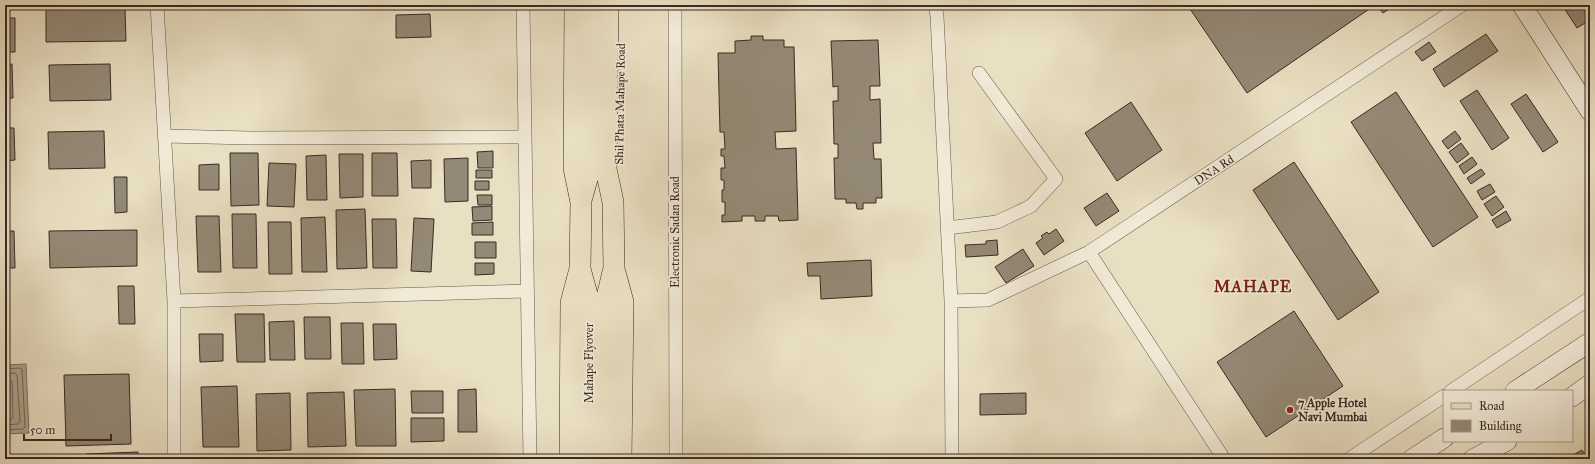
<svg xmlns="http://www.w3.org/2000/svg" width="1595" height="464" font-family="'IM FELL Great Primer',serif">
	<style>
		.water { fill: #ada28c; stroke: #7e7262 }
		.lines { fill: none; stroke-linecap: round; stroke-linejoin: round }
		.shore { stroke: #726658; stroke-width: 1 }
		.building { fill: #948976; stroke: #382b23 }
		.street-casing { stroke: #64584b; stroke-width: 14 }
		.secondary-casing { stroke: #382b23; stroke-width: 20 }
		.primary-casing { stroke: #382b23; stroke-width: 22 }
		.street { stroke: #f1ead7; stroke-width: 13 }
		.secondary { stroke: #f1ead7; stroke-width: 19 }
		.primary { stroke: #e9dfc2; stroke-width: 21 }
		.poi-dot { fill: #8f2418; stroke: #f1ead7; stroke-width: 1.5 }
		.labels { text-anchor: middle; stroke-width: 3.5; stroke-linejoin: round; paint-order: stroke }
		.street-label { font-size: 12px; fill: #382b23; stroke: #f1ead7 }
		.poi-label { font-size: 12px; font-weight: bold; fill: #382b23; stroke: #f1ead7; text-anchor: start }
		.district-label { font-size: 16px; font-weight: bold; letter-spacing: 1px; fill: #7a1f14; stroke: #f1ead7 }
	</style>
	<rect width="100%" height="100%" fill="#e9dfc2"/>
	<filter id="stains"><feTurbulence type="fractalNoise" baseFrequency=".005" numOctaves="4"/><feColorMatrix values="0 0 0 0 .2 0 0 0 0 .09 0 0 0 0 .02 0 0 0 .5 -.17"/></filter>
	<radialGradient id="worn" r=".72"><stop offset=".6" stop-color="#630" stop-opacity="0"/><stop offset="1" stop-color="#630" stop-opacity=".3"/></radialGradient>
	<path class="water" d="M26,364L29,433L5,434V365Z"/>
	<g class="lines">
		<path class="shore" d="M5,369L20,368L22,369L25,427L23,429L5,430
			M5,374L15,373L17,375L20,422L18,424L5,425
			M5,380H10L12,381L13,417L12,419H5"/>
	</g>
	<path class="building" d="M1189,5H1375L1247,93L1188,6Z
		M1377,5H1395L1383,13Z
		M1562,5H1590V20L1577,28Z
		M125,8L126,41L46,42V9Z
		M430,14L431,37L396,38V15Z
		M5,18H15V52H5Z
		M1486,34L1498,51L1444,87L1433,69Z
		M751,36H763V40H784V47H794L796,131L775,132L776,149L796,148L798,220L779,221L778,216H765V221H755V216H742V221L722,222V215H725V202H722V190H724V180H721V168H725L724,156H721V149H725L724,132H720L718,53H735V41L751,40Z
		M878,40L880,86H870V100L880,99L881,143H873L874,159H881L882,198H876V203H863V209H857L856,203H846V199H835L834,158H838V144H834L833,101H838V86L833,87L831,41Z
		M1429,42L1436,52L1422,61L1415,52Z
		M12,64L13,98H5V65Z
		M110,64L111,100L50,101L49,65Z
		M1477,90L1509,138L1492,150L1460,101Z
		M1396,92L1478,217L1433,247L1351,122Z
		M1526,94L1558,142L1543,152L1511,104Z
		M1131,102L1162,150L1117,181L1085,133Z
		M5,128H14L15,160L5,161Z
		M104,131L105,168L49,169L48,132Z
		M1455,131L1461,139L1448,149L1442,141Z
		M1461,143L1469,154L1457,163L1449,152Z
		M493,151V168H478L477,152Z
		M230,153H258L259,205L231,206Z
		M372,153H397L398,196H372Z
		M339,154H363V197L340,198Z
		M326,155L327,200H307L306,156Z
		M1472,157L1477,164L1464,174L1459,166Z
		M468,158V201L445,202L444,159Z
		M431,160V188H412L411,161Z
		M1294,162L1379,292L1338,320L1253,190Z
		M269,163L296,164L294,207L267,206Z
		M219,164V190H199V165Z
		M1481,169L1485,174L1471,184L1467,178Z
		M476,170H492V178H476Z
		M114,177H127V212L115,213Z
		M475,181H489V190H475Z
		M1490,184L1495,192L1482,200L1477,191Z
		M1107,193L1119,211L1096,226L1084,208Z
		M477,195H492V205H478Z
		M1496,196L1504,207L1492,216L1484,204Z
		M492,206V220L473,221L472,207Z
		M365,209L367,268L337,269L336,210Z
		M1506,211L1511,220L1497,228L1492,220Z
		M232,214H256L257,268H233Z
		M196,216H219L221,272H198Z
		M325,217L327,272H302L301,218Z
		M414,218L434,219L431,272L411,271Z
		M372,219H396L397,268H373Z
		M268,222H291L292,274H269Z
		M493,222V235H472V223Z
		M1056,229L1064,241L1044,255L1036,243L1043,238L1041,236L1047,232L1049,234Z
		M137,230V266L50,268L49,231Z
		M5,231H14L15,268H5Z
		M997,240L998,255L966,257L965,245L986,244V241Z
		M475,242H496V258H475Z
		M1023,249L1034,266L1006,283L995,267Z
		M871,260L872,296L821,299L820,276H808L807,263Z
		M475,263H494V274L475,275Z
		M118,286H134L135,324H119Z
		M1294,311L1343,386L1266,437L1217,362Z
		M235,314H264L265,362H237Z
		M304,317H330L331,359H305Z
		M294,321L295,360H270L269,322Z
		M341,323H363L364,364H342Z
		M373,324H396L397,359L374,360Z
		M199,334H223V361L200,362Z
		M129,374L131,444L66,446L64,375Z
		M237,386L239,447H203L201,387Z
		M395,389L396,446H356L354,390Z
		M476,389L477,432H458V390Z
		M411,391H443V413H412Z
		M344,392L346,446L308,447L307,393Z
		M290,393L291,450L257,451L256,394Z
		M1026,393V414L980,415V394Z
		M411,418H444V441L411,442Z
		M1582,450L1588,459H1566Z
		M138,452V459H86V454Z"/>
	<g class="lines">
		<defs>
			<path id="street" d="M157,5L174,301V459
				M523,5L530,459
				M675,5L676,459
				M935,5L937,16L951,301L952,459
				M164,136L250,138L525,137
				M947,228L997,222L1031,206L1056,179L979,73
				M1089,252L1224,459
				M174,301L527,291
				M951,301L988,300L1089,252L1462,5
				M1451,391L1590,298
				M1349,459L1444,396"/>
			<path id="secondary" d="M1522,5L1590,111
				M1515,391L1590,342
				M1572,397L1590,384
				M1412,459L1444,438
				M1473,459L1507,441"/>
			<path id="primary" d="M608,5L606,169L613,202L614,269L623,302L621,459
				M582,197L590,168L592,5
				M580,269L589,302V459
				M570,459L571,303L580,269L581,202L574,168L575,5
				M606,459V302L613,272"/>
		</defs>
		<use href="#street" class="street-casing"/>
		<use href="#secondary" class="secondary-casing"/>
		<use href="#primary" class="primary-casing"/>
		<use href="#street" class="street"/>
		<use href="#secondary" class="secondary"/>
		<use href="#primary" class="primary"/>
	</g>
	<circle class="poi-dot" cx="1290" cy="410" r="4"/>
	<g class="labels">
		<g class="street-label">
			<text transform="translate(620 104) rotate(-89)" y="4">Shil Phata Mahape Road</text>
			<text transform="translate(1214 170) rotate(-33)" y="4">DNA Rd</text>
			<text transform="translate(675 232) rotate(-90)" y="4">Electronic Sadan Road</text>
			<text transform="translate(589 363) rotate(-90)" y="4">Mahape Flyover</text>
		</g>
		<g class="poi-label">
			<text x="1298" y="407">7 Apple Hotel<tspan x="1298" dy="14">Navi Mumbai</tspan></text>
		</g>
		<g class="district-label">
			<text x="1253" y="292">MAHAPE</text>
		</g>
	</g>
	<rect width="1595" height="464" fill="none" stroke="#e9dfc2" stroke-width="20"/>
	<rect x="6" y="6" width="1583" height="452" fill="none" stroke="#382b23" stroke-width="2"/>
	<rect x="10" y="10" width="1575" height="444" fill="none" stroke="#382b23"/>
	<rect x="1443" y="390" width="130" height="52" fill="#f1ead7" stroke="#a79e8f"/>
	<rect x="1451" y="403" width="20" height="6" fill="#e9dfc2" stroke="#a79e8f"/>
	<text x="1479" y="410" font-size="12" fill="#382b23">Road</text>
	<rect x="1451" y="420" width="20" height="12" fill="#948976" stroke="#a79e8f"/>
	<text x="1479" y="430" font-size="12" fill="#382b23">Building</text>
	<path d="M24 434v6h87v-6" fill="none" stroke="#382b23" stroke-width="2"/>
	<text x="30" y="434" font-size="12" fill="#382b23" stroke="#f1ead7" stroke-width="3" paint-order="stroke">50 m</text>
	<rect width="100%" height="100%" filter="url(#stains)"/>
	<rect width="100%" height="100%" fill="url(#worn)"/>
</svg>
